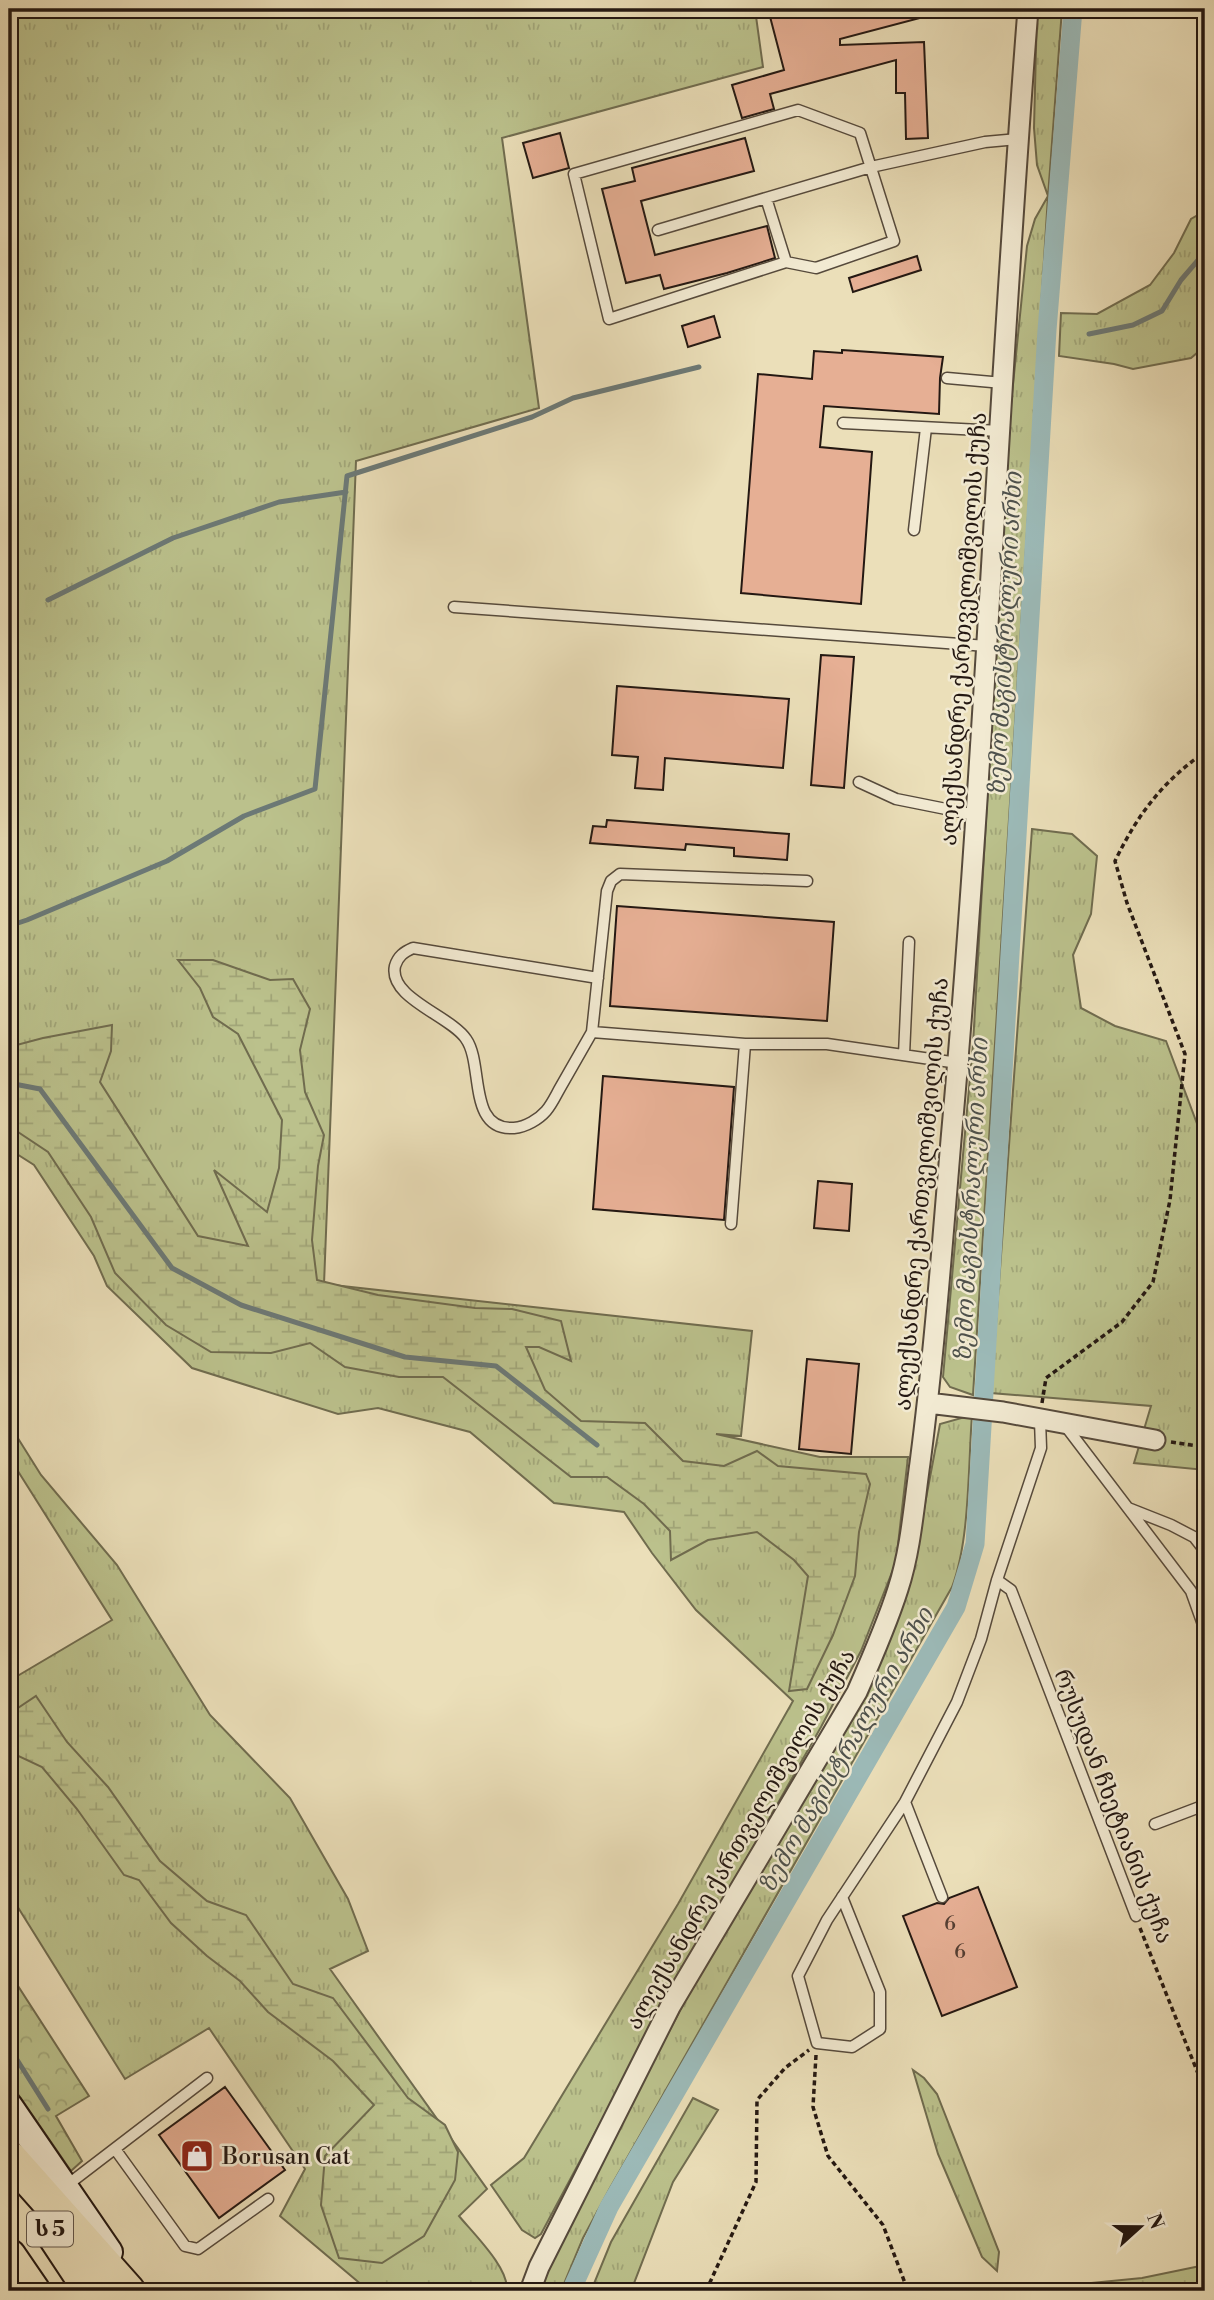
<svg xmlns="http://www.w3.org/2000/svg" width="1214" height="2300" font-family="'Libre Bodoni','Noto Serif Georgian',serif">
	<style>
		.grass { fill: url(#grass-tufts); stroke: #706c4f; stroke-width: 2 }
		.forest { fill: url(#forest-crowns); stroke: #706c4f; stroke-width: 2 }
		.wetland { fill: url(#wetland-marsh); stroke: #706c4f; stroke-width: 2 }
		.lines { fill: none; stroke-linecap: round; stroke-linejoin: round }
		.stream { stroke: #6c7976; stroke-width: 5 }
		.canal { stroke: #9cbab8; stroke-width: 19 }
		.building { fill: #e6af94; stroke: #241812; stroke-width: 2 }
		.lane-casing { stroke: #564a3c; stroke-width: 13 }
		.street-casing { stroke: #564a3c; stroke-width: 23 }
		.secondary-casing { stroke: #241812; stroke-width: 30 }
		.highway-casing { stroke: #241812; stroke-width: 37 }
		.path { stroke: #241812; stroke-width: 3.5; stroke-dasharray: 5 3.5; stroke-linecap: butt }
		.lane { stroke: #f2ead2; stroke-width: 10 }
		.street { stroke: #f2ead2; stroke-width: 19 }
		.secondary { stroke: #f2ead2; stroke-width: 26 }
		.highway { stroke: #ebdfb9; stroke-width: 33 }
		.labels { text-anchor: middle; stroke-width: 5; stroke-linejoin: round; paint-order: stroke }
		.number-label { font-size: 19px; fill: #543e32 }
		.shield { fill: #f2ead2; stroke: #62574c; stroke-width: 2 }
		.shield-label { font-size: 21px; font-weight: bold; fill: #241812 }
		.street-label { font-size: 23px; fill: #241812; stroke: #f2ead2 }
		.poi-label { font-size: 23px; fill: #241812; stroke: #f2ead2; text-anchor: start }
		.water-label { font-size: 24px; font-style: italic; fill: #4e514c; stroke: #f2ead2 }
	</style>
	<defs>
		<pattern id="grass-tufts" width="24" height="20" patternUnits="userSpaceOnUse" patternTransform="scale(1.75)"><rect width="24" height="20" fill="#bbc18c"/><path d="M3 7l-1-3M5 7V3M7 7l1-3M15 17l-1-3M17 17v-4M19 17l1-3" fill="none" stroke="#a1a578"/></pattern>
		<pattern id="forest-crowns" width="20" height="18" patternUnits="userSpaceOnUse" patternTransform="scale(1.75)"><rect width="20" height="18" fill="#bbc18c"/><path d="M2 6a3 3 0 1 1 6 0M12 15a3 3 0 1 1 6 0" fill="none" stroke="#a1a578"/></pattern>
		<pattern id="wetland-marsh" width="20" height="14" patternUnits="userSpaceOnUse" patternTransform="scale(1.75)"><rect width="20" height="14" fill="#bbc18c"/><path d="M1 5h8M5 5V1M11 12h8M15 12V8" fill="none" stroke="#a1a578"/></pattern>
	</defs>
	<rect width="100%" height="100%" fill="#ebdfb9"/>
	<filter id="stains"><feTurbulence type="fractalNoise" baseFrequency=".00286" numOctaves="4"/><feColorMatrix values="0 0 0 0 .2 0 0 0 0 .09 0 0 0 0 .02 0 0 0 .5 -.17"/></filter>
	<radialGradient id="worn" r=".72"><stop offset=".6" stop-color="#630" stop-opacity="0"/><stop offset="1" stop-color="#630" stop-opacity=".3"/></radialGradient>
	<path class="grass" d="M9,9H755L763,67L502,138L539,408L356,461L324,1284L752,1331L741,1436L716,1434L820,1457H908L896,1562L861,1651L821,1727L658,2015L541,2234L535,2238L522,2230L491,2185L524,2158L678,1904L793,1701L696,1610L652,1553L624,1512L554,1503L470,1432L378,1408L338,1414L192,1368L107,1286L94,1256L34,1165L9,1149Z
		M1037,9H1062L1048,196L973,1395L950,1387L943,1377L973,1044L1009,424L1027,246L1035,219L1048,196L1037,165L1034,128Z
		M1205,211V346L1191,358L1133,369L1114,364L1059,356L1061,313L1097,314L1150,285L1174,253L1191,219Z
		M1032,829L1072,834L1097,856L1091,914L1073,955L1081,1008L1115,1026L1166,1041L1205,1145V1470L1134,1463L1151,1406L991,1393Z
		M972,1415C968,1467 970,1540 952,1587L610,2188L583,2238L561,2291H537L595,2172L685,2001L835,1741L916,1552L940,1424Z
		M9,1424L41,1475L117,1565L210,1715L290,1798L348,1899L368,1951L330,1969L487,2189L459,2216C472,2232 512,2271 506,2291H369L280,2216L305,2169L209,2028L125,2079L9,1893V1681L112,1620L9,1457Z
		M913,2070L924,2078L937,2094L999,2252L997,2271L982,2257L953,2189L938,2154Z
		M693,2098L718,2110L673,2182L631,2291H591L611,2242Z
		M1205,2265V2289H1171L1164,2291H1010L1142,2278Z"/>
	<path class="forest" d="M9,1972L89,2096L56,2116L82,2161L71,2171L9,2081Z"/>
	<path class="wetland" d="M178,960H213L270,980L293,979L310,1009L300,1050L305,1092L324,1135L318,1166L312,1240L317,1280L378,1295L475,1308L512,1309L561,1321L571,1361L539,1347H526L545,1390L581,1421L645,1423L683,1461L724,1466L757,1451L778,1466L866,1474L870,1484L859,1532L855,1576L833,1635L807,1689L789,1691L808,1576L794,1560L757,1532L708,1540L671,1560L670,1531L644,1504L607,1477H571L443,1377H399L345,1367L310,1343L271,1353L211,1352L166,1325L115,1273L91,1217L48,1152L9,1126V1047L43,1038L112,1025L111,1051L100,1082L198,1236L248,1246L214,1170L267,1212L279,1168L282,1120L238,1034L213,1017L200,988Z
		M36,1696L67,1742L108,1787L160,1861L207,1901L246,1915L293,1984L333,1998L408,2098L445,2125L458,2152L455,2180L424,2236L382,2263L339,2258L321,2205L325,2156L374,2105L333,2061L268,2012L240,1981L207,1956L171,1923L139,1880L124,1875L77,1809L42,1767L14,1754L9,1749V1714Z"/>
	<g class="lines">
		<path class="stream" d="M1089,334L1133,325L1162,311L1181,280L1205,252
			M48,600L173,538L279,502L346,492
			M9,926L27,920L167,861L244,816L315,789L347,476L532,417L573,398L699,367
			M9,1083L40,1089L172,1268L241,1305L405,1357L496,1366L597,1445
			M9,2047L48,2109"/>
		<path class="canal" d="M571,2291L609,2207L956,1607L975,1544L1047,330L1073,9"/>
	</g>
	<path class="building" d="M768,9H935V14L840,39V45L924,42L928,138L906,139L905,93H896V60L770,94L774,109L742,118L732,85L784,70Z
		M560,133L569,168L533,178L523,143Z
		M745,138L754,171L641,201L655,255L767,226L775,258L727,273L664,289L660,275L626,283L602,189L635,181L632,168Z
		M917,256L921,270L853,292L849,278Z
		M714,316L720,337L688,347L682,326Z
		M842,350L943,357L940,378L939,414L824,406L820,447L872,452L861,604L741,593L758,374L812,379L814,351L842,353Z
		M821,655L854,657L844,788L811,785Z
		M617,686L789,699L783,768L665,758L663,790L635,788L638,757L612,755Z
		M607,820L789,834L787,860L734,856V848L686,844L685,850L590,843L593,826L606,827Z
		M617,906L834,922L827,1021L610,1006Z
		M603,1076L734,1087L724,1220L593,1209Z
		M818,1181L852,1184L849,1231L814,1228Z
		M807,1359L859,1364L851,1454L799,1449Z
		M978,1887L1017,1987L942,2016L903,1916L937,1903L944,1904L949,1898Z
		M225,2087L285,2170L219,2218L159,2135Z"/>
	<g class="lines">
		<defs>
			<path id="lane" d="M766,198L786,262L609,319L574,174L798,110L860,133L894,241L816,268L786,262
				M658,230L871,167L985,142L1018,139
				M947,378L1003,383
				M843,423L1000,431
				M914,530L926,428
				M454,607L987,646
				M859,782L896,799L976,815
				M807,881L620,874L611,881L607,891L592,1032L745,1044H827L958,1063
				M592,1032C581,1051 571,1069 560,1088C556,1095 552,1104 546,1111C539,1119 526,1127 514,1128C467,1131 484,1064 466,1039C451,1016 388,998 395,966C398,956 404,952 413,948L598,978
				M904,1055L909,942
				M731,1224L745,1044
				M1064,1424L1191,1591L1205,1630
				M1128,1508L1171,1525L1194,1537L1205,1551
				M997,1580L1011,1590L1136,1916
				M905,1802L942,1897
				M1155,1824L1205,1805
				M842,1897L880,1992V2029L852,2047L817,2043L798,1976L827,1920L905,1802L957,1702L981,1639L997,1580L1041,1448L1040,1420
				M115,2149L185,2246L198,2249L268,2199
				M66,2186L207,2078"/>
			<path id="street" d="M928,1403L1003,1412L1155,1440
				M530,2291L539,2267L670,2007L857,1692C872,1658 887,1624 898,1589C911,1549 914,1505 920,1463C934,1356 942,1248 951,1140C985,764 998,386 1028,9"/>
			<path id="secondary" d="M9,2106L109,2252"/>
			<path id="highway" d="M9,2157L128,2291
				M50,2229L91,2291
				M9,2256L33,2291"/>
		</defs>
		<use href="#lane" class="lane-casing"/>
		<use href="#street" class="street-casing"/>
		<use href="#secondary" class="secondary-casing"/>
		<use href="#highway" class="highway-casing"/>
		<path class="path" d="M1042,1403L1046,1378L1122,1322L1153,1282L1170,1200L1185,1054L1127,903L1115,861C1138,814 1162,782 1205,752
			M1171,1442L1205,1447
			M1140,1928L1205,2091
			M816,2055L813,2107L828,2156L883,2225L908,2291
			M706,2291L756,2182L757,2100L785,2068L809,2050"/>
		<use href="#lane" class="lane"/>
		<use href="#street" class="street"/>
		<use href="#secondary" class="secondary"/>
		<use href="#highway" class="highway"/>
	</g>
	<defs>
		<symbol id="shop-square" viewBox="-11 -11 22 22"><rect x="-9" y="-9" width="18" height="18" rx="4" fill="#8f2418" stroke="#f2ead2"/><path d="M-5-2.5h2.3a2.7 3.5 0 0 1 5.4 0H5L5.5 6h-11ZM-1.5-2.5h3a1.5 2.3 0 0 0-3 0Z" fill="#fff"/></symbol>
	</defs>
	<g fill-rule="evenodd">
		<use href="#shop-square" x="178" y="2137" width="38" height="38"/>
	</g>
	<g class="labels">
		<g class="number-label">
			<text x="950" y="1930">6</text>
			<text x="960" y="1958">6</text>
		</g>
		<rect class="shield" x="27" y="2211.5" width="46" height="35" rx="5"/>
		<g class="shield-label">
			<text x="50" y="2236">ს 5</text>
		</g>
		<g class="street-label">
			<text transform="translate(963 629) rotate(-86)" y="8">ალექსანდრე ქართველიშვილის ქუჩა</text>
			<text transform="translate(921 1194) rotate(-85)" y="8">ალექსანდრე ქართველიშვილის ქუჩა</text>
			<text transform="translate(1114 1806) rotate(69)" y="8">რუსუდან ჩხეტიანის ქუჩა</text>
			<text transform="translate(740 1839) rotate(-60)" y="8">ალექსანდრე ქართველიშვილის ქუჩა</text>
		</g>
		<g class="poi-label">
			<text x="222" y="2164">Borusan Cat</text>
		</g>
		<g class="water-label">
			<text transform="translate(1005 634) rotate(-87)" y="8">ზემო მაგისტრალური არხი</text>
			<text transform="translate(971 1200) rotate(-87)" y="8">ზემო მაგისტრალური არხი</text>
			<text transform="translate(846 1750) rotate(-60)" y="8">ზემო მაგისტრალური არხი</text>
		</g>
	</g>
	<rect width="1214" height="2300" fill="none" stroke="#ebdfb9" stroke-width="35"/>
	<rect x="10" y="10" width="1193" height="2279" fill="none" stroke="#241812" stroke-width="3.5"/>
	<rect x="18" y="18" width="1179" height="2265" fill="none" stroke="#241812" stroke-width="2"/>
	<g transform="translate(1140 2227) rotate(69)" stroke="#f2ead2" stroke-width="5" paint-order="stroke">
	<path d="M0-5L12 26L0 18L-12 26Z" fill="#241812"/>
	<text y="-10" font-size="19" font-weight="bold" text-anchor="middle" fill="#241812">N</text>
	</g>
	<rect width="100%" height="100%" filter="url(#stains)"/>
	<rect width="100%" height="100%" fill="url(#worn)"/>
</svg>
